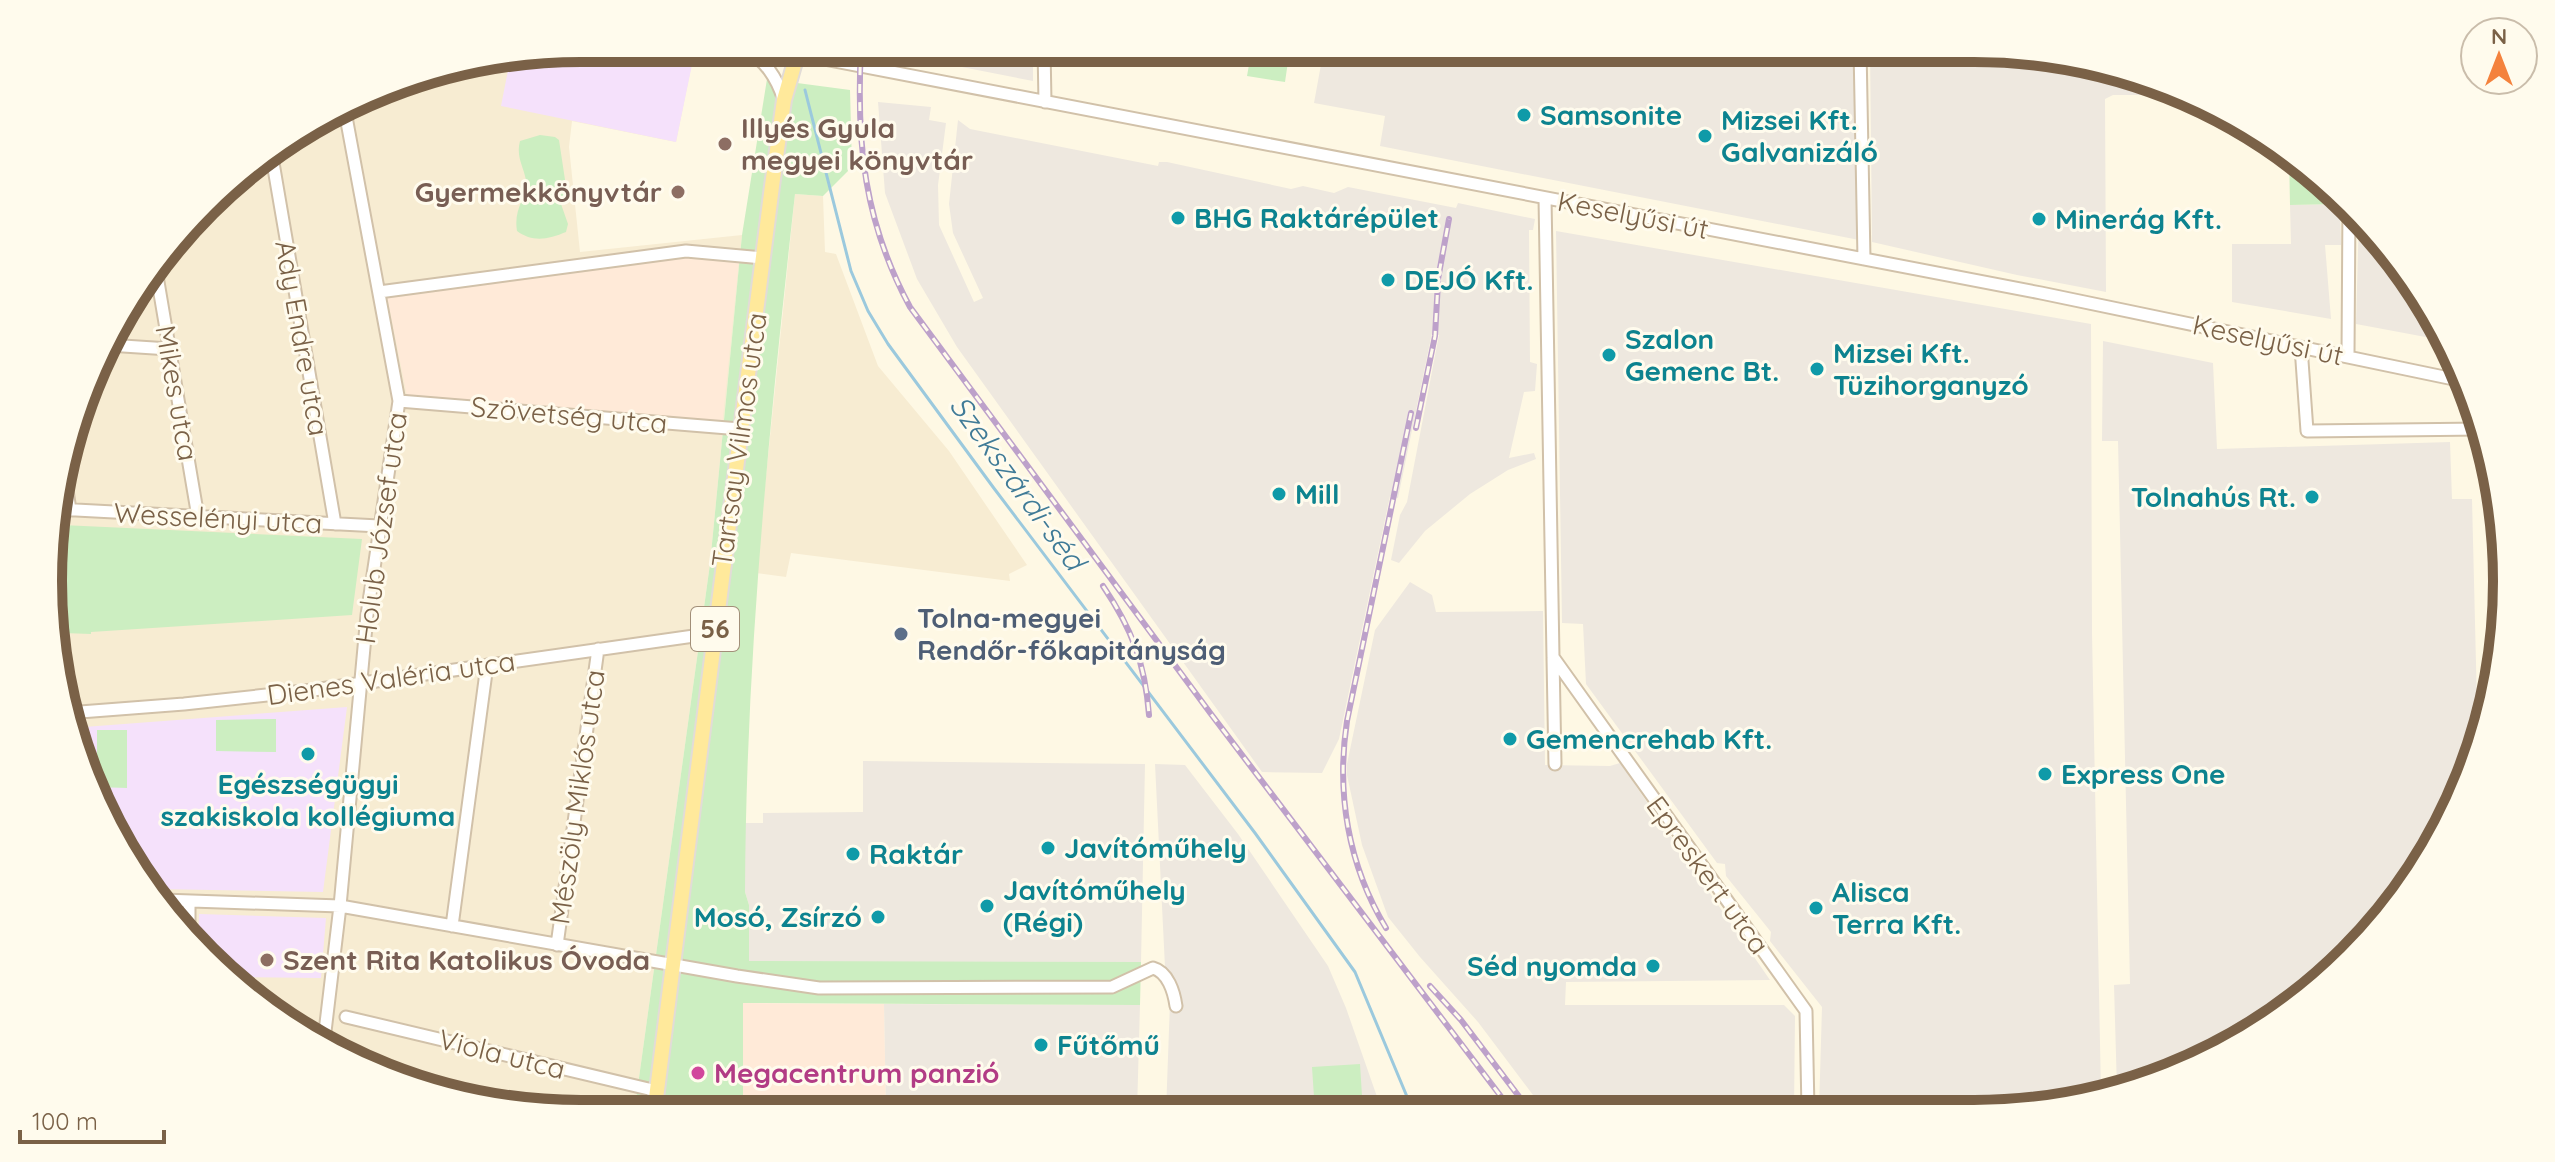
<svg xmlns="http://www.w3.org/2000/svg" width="2555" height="1162" font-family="Quicksand,sans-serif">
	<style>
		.residential { fill: #f7ecd2 }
		.commercial { fill: #ffead8 }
		.industrial { fill: #eee8df }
		.education { fill: #f5e1fb }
		.green { fill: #cceec1 }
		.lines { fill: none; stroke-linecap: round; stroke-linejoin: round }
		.stream { stroke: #9bc9dd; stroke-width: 3 }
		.minor-casing { stroke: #d1c1a9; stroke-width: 15 }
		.major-casing { stroke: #e2dcd7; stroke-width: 18 }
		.minor { stroke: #fff; stroke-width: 11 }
		.major { stroke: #ffe99b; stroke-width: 14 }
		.rail-casing { stroke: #bda1ca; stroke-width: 6 }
		.rail { stroke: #fffbed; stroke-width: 3; stroke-dasharray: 9; stroke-linecap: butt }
		.culture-dot { fill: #0f9aa8; stroke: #fffbed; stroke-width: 3 }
		.education-dot { fill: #8d6e63; stroke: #fffbed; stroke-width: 3 }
		.service-dot { fill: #5c6f8a; stroke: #fffbed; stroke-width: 3 }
		.hotel-dot { fill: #d1479c; stroke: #fffbed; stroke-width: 3 }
		.labels { text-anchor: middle; stroke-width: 6; stroke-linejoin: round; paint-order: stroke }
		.shield { fill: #fffbed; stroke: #a28f79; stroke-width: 2 }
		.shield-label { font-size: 26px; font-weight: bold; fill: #7a6147 }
		.culture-label { font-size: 28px; font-weight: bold; fill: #0d838f; stroke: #fffbed; text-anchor: start }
		.education-label { font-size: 28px; font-weight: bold; fill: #785e54; stroke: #fffbed; text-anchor: start }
		.street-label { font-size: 28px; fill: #7a6147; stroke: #fffbed }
		.service-label { font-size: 28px; font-weight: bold; fill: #4e5e75; stroke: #fffbed; text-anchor: start }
		.hotel-label { font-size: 28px; font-weight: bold; fill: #b23c85; stroke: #fffbed; text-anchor: start }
		.water-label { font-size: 30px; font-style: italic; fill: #407b97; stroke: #fffbed }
		.rim { fill: none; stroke: #7a6147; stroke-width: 10 }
	</style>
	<rect width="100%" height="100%" fill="#fef8e4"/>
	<path class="residential" d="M581,48H695L676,142L572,121L569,147L580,252L742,235L710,564L634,1114H581L477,1104L377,1074L230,982L119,847L76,753L53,651L58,477L120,314L230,180L315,119L409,76Z
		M795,194L823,196L825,252L836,254L878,366L949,451L1027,565L1009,574L1010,581L791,553L786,577L756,573Z"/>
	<path class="commercial" d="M691,255L739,260L722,426L407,396L387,296Z
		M742,1003L884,1004L886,1113H743Z"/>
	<path class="industrial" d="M917,48H1033V81L916,58Z
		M1324,48H1855L1859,240L1380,146L1385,116L1314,103Z
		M1870,48H1974L2078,58L2178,88L2190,95H2113L2105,99L2106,292L2017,275L1872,242Z
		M878,102L931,107L929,120L946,123L938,185L939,225L974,302L983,298L953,233L949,204L958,120L970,129L1158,166L1159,162H1167L1291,189L1303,186L1334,193L1348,187L1456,208L1458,203L1535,219L1533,230H1529L1530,362L1537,364L1535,391L1524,392L1509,458L1534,453L1536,459L1508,470L1470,494L1425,531L1399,563L1391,560L1400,515L1407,502L1439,335L1432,333L1398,498L1390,496L1339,739L1322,773L1262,772L957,347L917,279L885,193Z
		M2340,204L2341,245H2325L2331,319L2232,302V244H2291L2290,205Z
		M2359,215L2417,285L2447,341L2356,324Z
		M1556,231L2091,324L2092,633L2101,1094L2044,1109L1819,1110L1822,1007L1770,941L1771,932L1726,876L1725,864L1717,863L1586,684L1583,624L1562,623Z
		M2103,341L2213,363L2217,449L2450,442L2452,499H2472L2478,746L2467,785L2397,905L2299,1004L2178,1073L2117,1090L2114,985L2130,984L2118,441H2102Z
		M1410,582L1432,595L1436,612L1543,611L1545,765L1610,766L1620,763L1770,980L1566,982L1565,1005H1784L1795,1016L1794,1110L1545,1111L1478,1022L1420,957L1388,917L1362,845L1347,775V764L1375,630Z
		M863,761L1145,764L1141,962H749V905L745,892V823H763V813L863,812Z
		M1155,764L1185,765L1238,834L1328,966L1346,1008L1382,1111L1166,1112L1171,975L1165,967Z
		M884,1004L1140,1005L1137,1112L886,1113Z"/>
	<path class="education" d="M581,48H658L694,55L676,142L501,106L510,60Z
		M347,707L323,892L154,889L119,847L76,753L71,728Z
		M199,914L326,918L321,978L226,977L198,943Z"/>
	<path class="green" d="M1252,48H1290L1285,82L1247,76Z
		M767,79L850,90L852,167L823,196L795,194C769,427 746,657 745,892L749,905V961L1141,962L1140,1005L743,1003V1113L634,1114L710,564L742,235Z
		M540,135L555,137L559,140L567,193L561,204L568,224L566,232C549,239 533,243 517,231C513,207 528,197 526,180C523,165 516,157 520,141Z
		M2289,153L2340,195V204L2290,205Z
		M62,525L362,539L352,615L91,632V634L63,633Z
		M276,719V752L216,751V720Z
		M97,730H127V788L97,787Z
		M1360,1064L1363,1112H1315L1312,1067Z"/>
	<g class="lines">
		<path class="stream" d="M805,90L851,271L868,311L888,344L993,487L1255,833L1355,972L1413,1111"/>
		<defs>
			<path id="minor" d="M745,48C766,62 776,76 784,100
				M767,48L2041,293L2468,382
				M831,48L850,64
				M1044,48L1045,102
				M1860,48L1864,259
				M271,151L335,524
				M1545,198L1553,657L1806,1011L1808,1110
				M156,270L198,517
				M379,292L686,251L763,258
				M108,345L169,349
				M2301,347L2307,431L2482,429
				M2348,356L2349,203
				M399,401L740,429
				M63,464L70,510
				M2495,472L2500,657
				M57,509L379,526
				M1553,658L1555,764
				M67,713L184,704L313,690L715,633
				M163,900L340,906L737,976L819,988L1112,987L1153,968C1168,972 1174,992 1176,1006
				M452,926L487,665
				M189,932V901
				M557,945L598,649
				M346,1017L657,1091
				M324,1040L340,906L367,615L399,401L344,106"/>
			<path id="major" d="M654,1114L772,186L784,100L799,48"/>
		</defs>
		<use href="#minor" class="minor-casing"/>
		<use href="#major" class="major-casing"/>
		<use href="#minor" class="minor"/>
		<use href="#major" class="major"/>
		<defs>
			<path id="rail" d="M861,48C856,143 864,222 910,307L1211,714L1512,1111
				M1436,290L1449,219
				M1416,428L1435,336L1438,282
				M1103,586C1132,629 1145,663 1149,715
				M1386,928C1348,865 1336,793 1347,721L1411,413
				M1430,986L1461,1020L1530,1111"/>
		</defs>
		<use href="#rail" class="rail-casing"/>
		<use href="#rail" class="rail"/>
	</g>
	<g class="culture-dot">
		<circle cx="1524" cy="115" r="8"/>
		<circle cx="1705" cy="136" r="8"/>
		<circle cx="1178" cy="218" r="8"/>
		<circle cx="2039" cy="219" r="8"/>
		<circle cx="1388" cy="280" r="8"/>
		<circle cx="1609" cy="355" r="8"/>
		<circle cx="1817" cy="369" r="8"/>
		<circle cx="1279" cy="494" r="8"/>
		<circle cx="2312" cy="497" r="8"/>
		<circle cx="1510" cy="739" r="8"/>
		<circle cx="308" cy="754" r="8"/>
		<circle cx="2045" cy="774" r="8"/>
		<circle cx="1048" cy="848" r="8"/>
		<circle cx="853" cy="854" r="8"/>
		<circle cx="987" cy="906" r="8"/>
		<circle cx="1816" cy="908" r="8"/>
		<circle cx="878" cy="917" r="8"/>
		<circle cx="1653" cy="966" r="8"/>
		<circle cx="1041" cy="1045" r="8"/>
	</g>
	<g class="education-dot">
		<circle cx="725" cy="144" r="8"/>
		<circle cx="678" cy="192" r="8"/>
		<circle cx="267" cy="960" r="8"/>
	</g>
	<circle class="service-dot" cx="901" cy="634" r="8"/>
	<circle class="hotel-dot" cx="698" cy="1073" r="8"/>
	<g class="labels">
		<rect class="shield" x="691" y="607" width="48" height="44" rx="6"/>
		<g class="shield-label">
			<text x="715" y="638">56</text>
		</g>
		<g class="culture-label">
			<text x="1540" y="125">Samsonite</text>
			<text x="1721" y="130">Mizsei Kft.<tspan x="1721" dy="32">Galvanizáló</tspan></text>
			<text x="1194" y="228">BHG Raktárépület</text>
			<text x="2055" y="229">Minerág Kft.</text>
			<text x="1404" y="290">DEJÓ Kft.</text>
			<text x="1625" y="349">Szalon<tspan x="1625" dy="32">Gemenc Bt.</tspan></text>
			<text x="1833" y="363">Mizsei Kft.<tspan x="1833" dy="32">Tüzihorganyzó</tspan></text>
			<text x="1295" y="504">Mill</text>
			<text x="2296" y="507" text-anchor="end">Tolnahús Rt.</text>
			<text x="1526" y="749">Gemencrehab Kft.</text>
			<text x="2061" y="784">Express One</text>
			<text x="308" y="794" text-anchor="middle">Egészségügyi<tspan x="308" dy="32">szakiskola kollégiuma</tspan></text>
			<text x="1064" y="858">Javítóműhely</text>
			<text x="869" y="864">Raktár</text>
			<text x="1003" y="900">Javítóműhely<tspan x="1003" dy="32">(Régi)</tspan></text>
			<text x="1832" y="902">Alisca<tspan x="1832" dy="32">Terra Kft.</tspan></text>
			<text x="862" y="927" text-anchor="end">Mosó, Zsírzó</text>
			<text x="1637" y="976" text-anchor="end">Séd nyomda</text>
			<text x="1057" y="1055">Fűtőmű</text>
		</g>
		<g class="education-label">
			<text x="741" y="138">Illyés Gyula<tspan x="741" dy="32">megyei könyvtár</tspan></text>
			<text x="662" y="202" text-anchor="end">Gyermekkönyvtár</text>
			<text x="283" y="970">Szent Rita Katolikus Óvoda</text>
		</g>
		<g class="street-label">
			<text transform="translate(1633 215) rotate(11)" y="10">Keselyűsi út</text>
			<text transform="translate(302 338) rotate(80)" y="10">Ady Endre utca</text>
			<text transform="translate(2268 340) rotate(12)" y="10">Keselyűsi út</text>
			<text transform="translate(177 393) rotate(80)" y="10">Mikes utca</text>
			<text transform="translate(569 415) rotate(5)" y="10">Szövetség utca</text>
			<text transform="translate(739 440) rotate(-82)" y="10">Tartsay Vilmos utca</text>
			<text transform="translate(218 518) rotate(3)" y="10">Wesselényi utca</text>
			<text transform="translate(381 528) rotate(-82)" y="10">Holub József utca</text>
			<text transform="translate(391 678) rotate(-8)" y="10">Dienes Valéria utca</text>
			<text transform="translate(577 797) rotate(-82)" y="10">Mészöly Miklós utca</text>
			<text transform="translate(1708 875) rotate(54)" y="10">Epreskert utca</text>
			<text transform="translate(502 1054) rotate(14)" y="10">Viola utca</text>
		</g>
		<g class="service-label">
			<text x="917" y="628">Tolna-megyei<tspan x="917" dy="32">Rendőr-főkapitányság</tspan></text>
		</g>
		<g class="hotel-label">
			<text x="714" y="1083">Megacentrum panzió</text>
		</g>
		<g class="water-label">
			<text transform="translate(1017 483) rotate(54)" y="10">Szekszárdi-séd</text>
		</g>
	</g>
	<path d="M0 0H2555V1162H0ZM581 62H1974A519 519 0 0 1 2493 581V581A519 519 0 0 1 1974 1100H581A519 519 0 0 1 62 581V581A519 519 0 0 1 581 62Z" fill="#fffbed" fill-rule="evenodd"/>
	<path class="rim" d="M581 62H1974A519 519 0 0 1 2493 581V581A519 519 0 0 1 1974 1100H581A519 519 0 0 1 62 581V581A519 519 0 0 1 581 62Z"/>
	<g transform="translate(2499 56)"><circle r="38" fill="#fffbed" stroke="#cabdab" stroke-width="2"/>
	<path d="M0-6L14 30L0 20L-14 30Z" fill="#f4823d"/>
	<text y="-12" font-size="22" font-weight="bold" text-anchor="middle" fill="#7a6147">N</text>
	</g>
	<path d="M20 1130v12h144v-12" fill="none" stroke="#7a6147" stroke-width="4"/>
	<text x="32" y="1130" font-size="24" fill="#7a6147" stroke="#fffbed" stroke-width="6" paint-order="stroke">100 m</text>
</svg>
